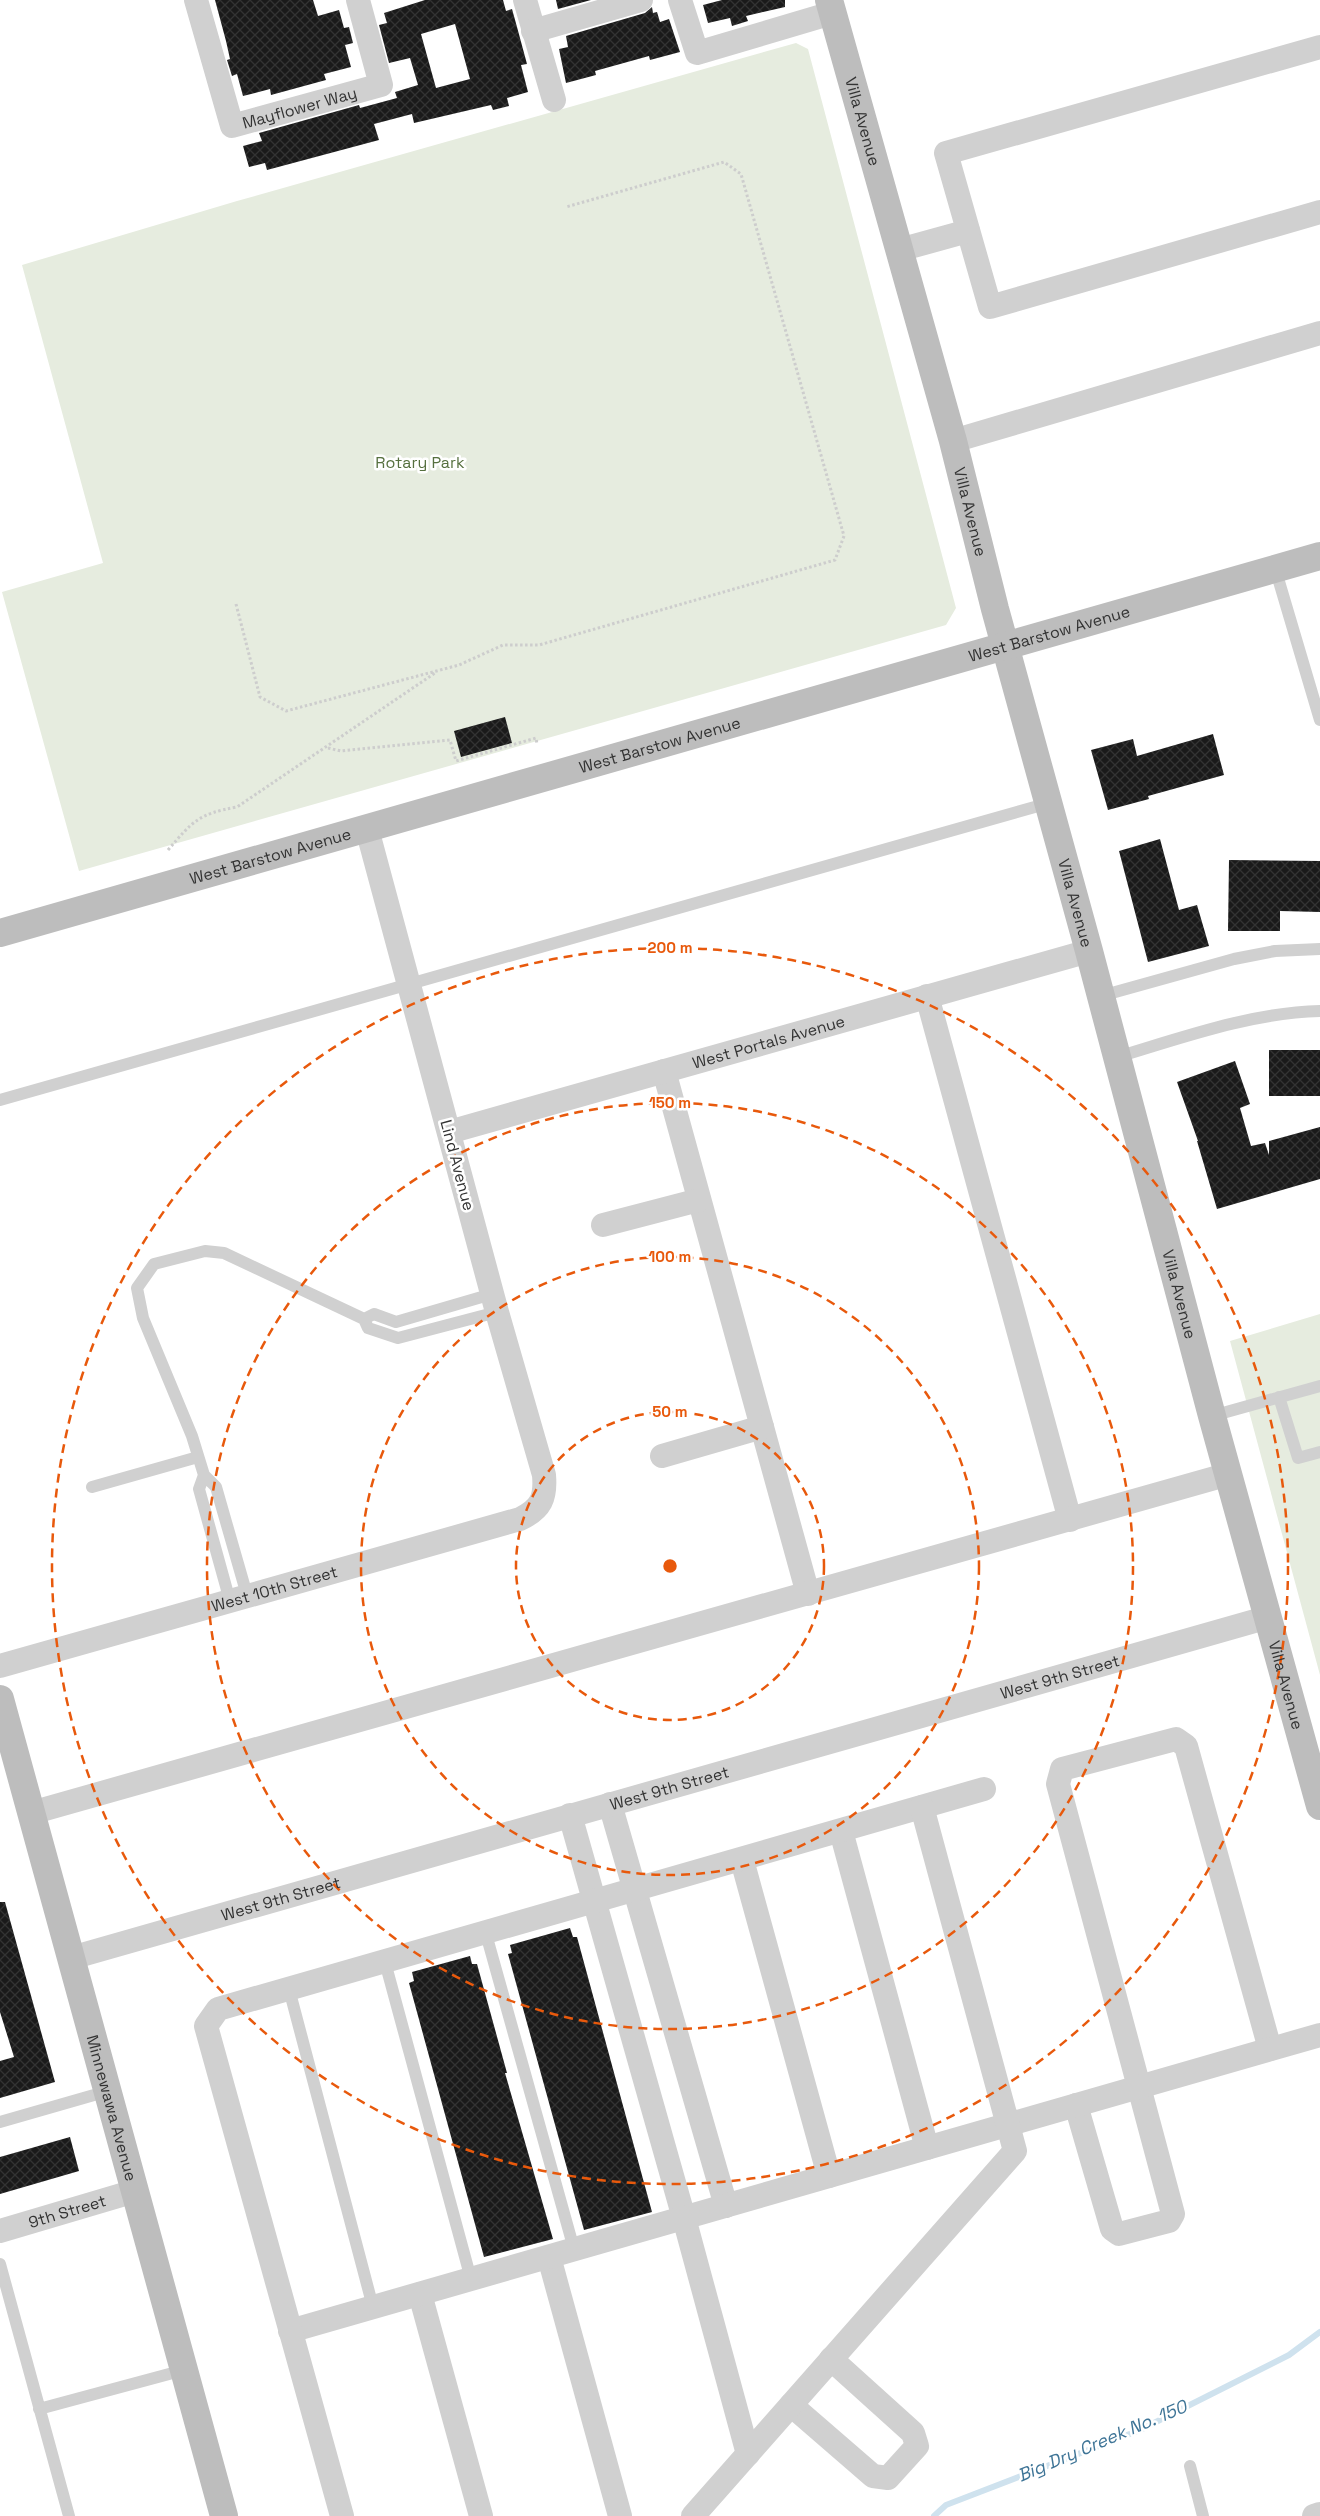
<svg xmlns="http://www.w3.org/2000/svg" width="1320" height="2516" font-family="'Space Grotesk',sans-serif">
	<style>
		.green { fill: #e6ecdf }
		.lines { fill: none; stroke-linecap: round; stroke-linejoin: round }
		.stream { stroke: #cfe2ee; stroke-width: 6 }
		.building { fill: url(#building-cross-hatch); fill-rule: evenodd }
		.path { stroke: #cdcdcd; stroke-width: 3; stroke-dasharray: 2.5 2.5; stroke-linecap: butt }
		.lane { stroke: #d0d0d0; stroke-width: 12 }
		.street { stroke: #d0d0d0; stroke-width: 24 }
		.secondary { stroke: #bdbdbd; stroke-width: 28 }
		.ring { fill: none; stroke: #e8590c; stroke-width: 2.5; stroke-dasharray: 9 6 }
		.labels { text-anchor: middle; stroke-width: 5; stroke-linejoin: round; paint-order: stroke }
		.street-label { font-size: 16px; fill: #333; stroke: #fff }
		.park-label { font-size: 16px; fill: #56703f; stroke: #fff }
		.water-label { font-size: 18px; font-style: italic; fill: #3f7597; stroke: #fff }
		.centre { fill: #e8590c; stroke: #fff; stroke-width: 2.5 }
		.ring-label { font-size: 15px; text-anchor: middle; font-weight: bold; fill: #e8590c; stroke: #fff; stroke-width: 5; stroke-linejoin: round; paint-order: stroke }
	</style>
	<defs>
		<pattern id="building-cross-hatch" width="8" height="8" patternUnits="userSpaceOnUse" patternTransform="scale(1.25)"><rect width="8" height="8" fill="#1a1a1a"/><path d="M0 0l8 8M0 8l8-8" fill="none" stroke="#333"/></pattern>
	</defs>
	<rect width="100%" height="100%" fill="#fff"/>
	<path class="green" d="M796,43L808,49L956,608L946,625L79,871L2,592L103,563L22,265L237,201Z
		M1320,1314V1675L1230,1341Z"/>
	<g class="lines">
		<path class="stream" d="M934,2516L946,2505L1140,2430L1289,2355L1320,2332"/>
	</g>
	<path class="building" d="M215,0H313L318,16L339,10L344,28L349,27L353,43L345,45L351,67L324,74L326,80L271,95L270,89L243,96L237,74L232,76L227,60L230,59L226,41Z
		M425,0H503L506,11L512,9L517,27L527,64L521,65L528,92L507,98L509,106L493,110L491,105L414,123L412,114L374,124L379,140L267,170L265,163L249,167L243,146L262,141L259,133L359,105L360,108L397,98L395,92L418,85L410,58L389,63L379,25L387,23L384,13ZM455,24L470,79L436,88L421,34Z
		M556,0H591L558,9Z
		M722,0H785V7L746,16L748,21L732,26L730,18L708,23L703,5Z
		M652,7L653,13L657,12L660,22L669,19L680,52L650,60L649,56L595,71L596,75L566,83L559,49L568,47L566,36L645,13Z
		M505,717L512,743L461,757L454,731Z
		M1213,734L1224,775L1148,796L1149,799L1108,810L1091,750L1133,739L1137,756Z
		M1160,839L1179,910L1197,905L1209,946L1148,962L1119,851Z
		M1229,860L1320,861V912L1280,911V931H1228Z
		M1269,1050H1320V1096H1269Z
		M1235,1061L1250,1104L1240,1108L1251,1146L1265,1143L1269,1155V1141L1320,1127V1179L1217,1209L1197,1141H1198L1177,1082Z
		M0,1902H5L55,2082L0,2098V2061L14,2057L0,2012Z
		M570,1928L573,1937H577L652,2212L584,2230L508,1954L512,1953L510,1945Z
		M470,1956L472,1964H477L507,2073H505L553,2239L484,2257L409,1983L414,1981L412,1972Z
		M70,2137L79,2171L0,2194V2157Z"/>
	<g class="lines">
		<path class="path" d="M236,604L260,697L286,711L459,665L503,645H539L835,560L844,536L741,174L724,162L566,207
			M328,748L341,751L450,740L456,761L536,738L537,744
			M168,850C193,821 198,814 237,807L435,673"/>
		<path class="lane" d="M1275,568L1320,720
			M1101,996L1234,959L1275,951L1320,949
			M1117,1057C1184,1037 1250,1013 1320,1011
			M0,1100L1049,803
			M364,1319L374,1314L396,1322L492,1294
			M1279,1397L1298,1458L1320,1452
			M1212,1416L1320,1386
			M204,1475L199,1489L230,1601
			M92,1487L198,1457
			M247,1595L216,1487L204,1475L192,1436L143,1318L137,1288L154,1264L205,1251L224,1253L364,1319L368,1328L398,1338L497,1312
			M486,1934L574,2249
			M385,1962L471,2279
			M289,1989L373,2307
			M0,2122L108,2091
			M0,2264L69,2516
			M39,2409L184,2370
			M1190,2466L1203,2516"/>
		<g class="street">
			<path id="s1" d="M196,0L232,126L381,85L358,0"/>
			<path d="M525,0L554,100"/>
			<path d="M680,0L697,53L832,13"/>
			<path d="M533,31L641,0"/>
			<path d="M1320,47L946,153L990,307L1320,212"/>
			<path d="M899,250L968,231"/>
			<path d="M953,441L1320,333"/>
			<path d="M927,996L1070,1520"/>
			<path d="M664,1071L808,1594"/>
			<path id="s2" d="M449,1132L1089,951"/>
			<path d="M603,1225L699,1200"/>
			<path d="M662,1456L762,1427"/>
			<path id="s3" d="M0,1666L520,1519C541,1509 546,1498 544,1475L497,1312L367,829"/>
			<path d="M610,1804L726,2206"/>
			<path d="M31,1813L1229,1474"/>
			<path d="M570,1815L684,2218L748,2454"/>
			<path d="M841,1831L927,2148"/>
			<path d="M742,1860L829,2176"/>
			<path id="s4" d="M71,1958L1269,1617"/>
			<path d="M1076,2105L1112,2229L1119,2234L1169,2221L1173,2214L1058,1784L1062,1769L1176,1739L1186,1746L1270,2049"/>
			<path id="s5" d="M0,2231L135,2191"/>
			<path d="M549,2257L620,2516"/>
			<path d="M420,2294L481,2516"/>
			<path d="M290,2331L1320,2035"/>
			<path d="M791,2405L873,2476L888,2478L917,2446L913,2433L831,2359"/>
			<path d="M342,2516L206,2026L218,2009L984,1789"/>
			<path d="M693,2516L1015,2151L922,1807"/>
			<path d="M1314,2516L1320,2514"/>
		</g>
		<g class="secondary">
			<path id="s6" d="M829,0L953,441L995,609L1089,951L1212,1416L1320,1806"/>
			<path id="s7" d="M0,933L1320,556"/>
			<path id="s8" d="M0,1699L224,2516"/>
		</g>
	</g>
	<g class="ring">
		<circle cx="670" cy="1566" r="154"/>
		<circle cx="670" cy="1566" r="309"/>
		<circle cx="670" cy="1566" r="463"/>
		<circle cx="670" cy="1566" r="618"/>
	</g>
	<g class="labels">
		<g class="street-label">
			<text dy="6" stroke="none"><textPath href="#s1" startOffset="201">Mayflower Way</textPath></text>
			<text dy="6" stroke="none"><textPath href="#s6" startOffset="126">Villa Avenue</textPath></text>
			<text dy="6" stroke="none"><textPath href="#s6" startOffset="531">Villa Avenue</textPath></text>
			<text dy="6" stroke="none"><textPath href="#s7" startOffset="1091">West Barstow Avenue</textPath></text>
			<text dy="6" stroke="none"><textPath href="#s7" startOffset="686">West Barstow Avenue</textPath></text>
			<text dy="6" stroke="none"><textPath href="#s7" startOffset="281">West Barstow Avenue</textPath></text>
			<text dy="6" stroke="none"><textPath href="#s6" startOffset="936">Villa Avenue</textPath></text>
			<text dy="6" stroke="none"><textPath href="#s2" startOffset="332">West Portals Avenue</textPath></text>
			<text transform="translate(458 1165) rotate(75)" y="6">Lind Avenue</text>
			<text dy="6" stroke="none"><textPath href="#s6" startOffset="1341">Villa Avenue</textPath></text>
			<text dy="6" stroke="none"><textPath href="#s3" startOffset="285">West 10th Street</textPath></text>
			<text dy="6" stroke="none"><textPath href="#s4" startOffset="1028">West 9th Street</textPath></text>
			<text dy="6" stroke="none"><textPath href="#s6" startOffset="1746">Villa Avenue</textPath></text>
			<text dy="6" stroke="none"><textPath href="#s4" startOffset="622">West 9th Street</textPath></text>
			<text dy="6" stroke="none"><textPath href="#s4" startOffset="218">West 9th Street</textPath></text>
			<text dy="6" stroke="none"><textPath href="#s8" startOffset="424">Minnewawa Avenue</textPath></text>
			<text dy="6" stroke="none"><textPath href="#s5" startOffset="70">9th Street</textPath></text>
		</g>
		<g class="park-label">
			<text x="420" y="468">Rotary Park</text>
		</g>
		<g class="water-label">
			<text transform="translate(1102 2441) rotate(-23)" y="6">Big Dry Creek No. 150</text>
		</g>
	</g>
	<circle cx="670" cy="1566" r="8" class="centre"/>
	<g class="ring-label">
		<text x="670" y="953">200 m</text>
		<text x="670" y="1108">150 m</text>
		<text x="670" y="1262">100 m</text>
		<text x="670" y="1417">50 m</text>
	</g>
</svg>
